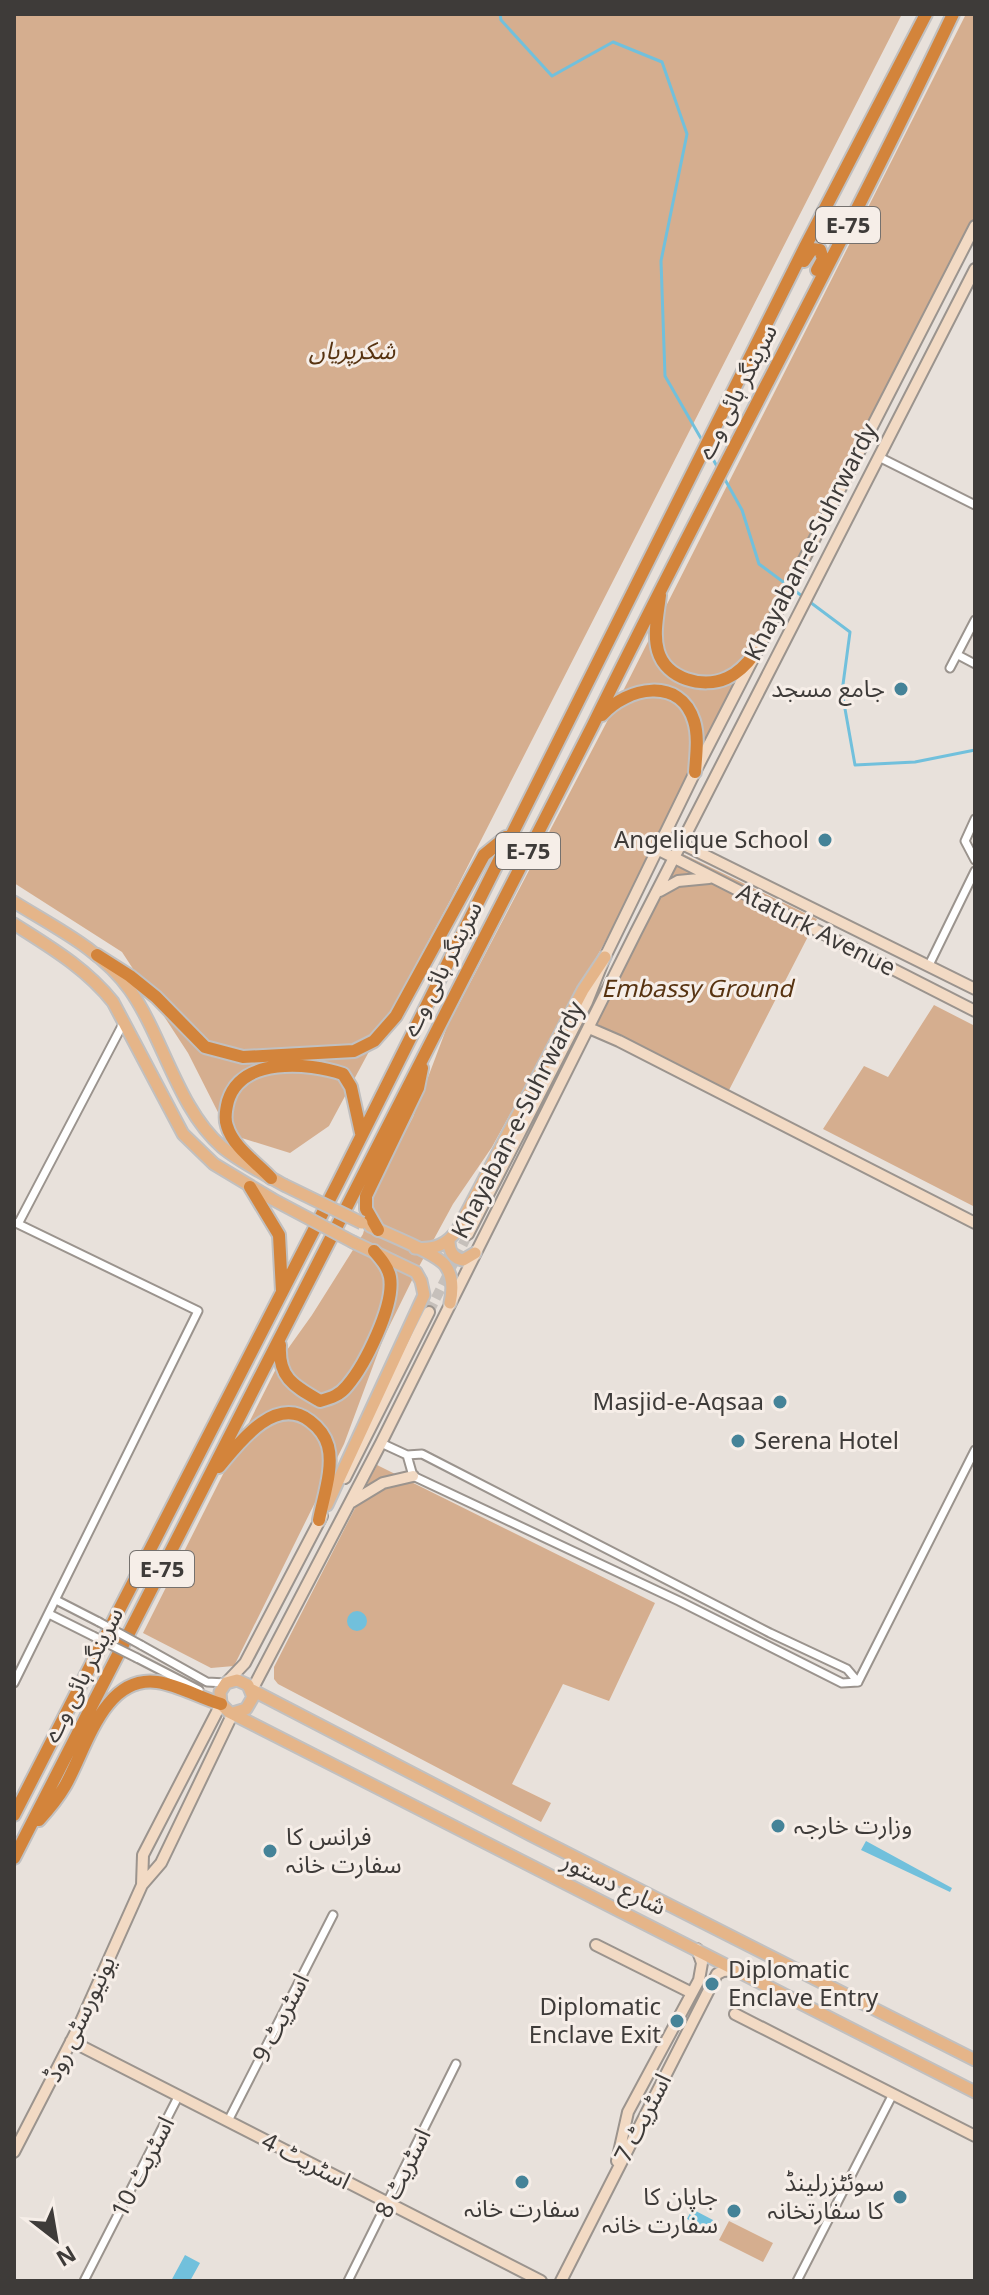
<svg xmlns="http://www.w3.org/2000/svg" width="989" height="2295" font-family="Georgia,'Noto Sans Arabic',serif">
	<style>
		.green { fill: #d5ae8f }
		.water { fill: #71c0dc }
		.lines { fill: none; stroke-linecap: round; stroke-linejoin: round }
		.stream { stroke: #71c0dc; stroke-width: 3 }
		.secondary-tunnel { stroke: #c6c0bb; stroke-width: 10; stroke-dasharray: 10 5; stroke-linecap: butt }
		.street-casing { stroke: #9b948e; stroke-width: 11 }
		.secondary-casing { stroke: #9b948e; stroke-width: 14 }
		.primary-casing { stroke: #c1c0c0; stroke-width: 15 }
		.highway-casing { stroke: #c1c0c0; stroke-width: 16 }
		.street { stroke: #fff; stroke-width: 7 }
		.secondary { stroke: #f2dac4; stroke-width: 10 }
		.primary { stroke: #e5b589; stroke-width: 11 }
		.highway { stroke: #d3843b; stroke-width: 12 }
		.street-bridge-casing { stroke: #9b948e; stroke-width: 11; stroke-linecap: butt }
		.primary-bridge-casing { stroke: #c1c0c0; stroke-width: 15; stroke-linecap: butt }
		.street-bridge { stroke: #fff; stroke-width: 7 }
		.primary-bridge { stroke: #e5b589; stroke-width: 11 }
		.poi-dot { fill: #458398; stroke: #f6eee8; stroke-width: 3 }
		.labels { text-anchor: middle; stroke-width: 6; stroke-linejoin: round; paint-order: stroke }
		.shield { fill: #f6eee8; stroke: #75716e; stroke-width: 2 }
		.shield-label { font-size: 22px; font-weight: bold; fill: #3e3b39 }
		.park-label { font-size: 24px; font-style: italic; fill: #573311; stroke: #f6eee8 }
		.street-label { font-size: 24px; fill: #3e3b39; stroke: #f6eee8 }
		.poi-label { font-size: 24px; fill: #3e3b39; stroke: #f6eee8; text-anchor: end }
	</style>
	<rect width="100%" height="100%" fill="#e8e1db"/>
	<path class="green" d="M14,14H902L452,897L329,1126L290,1153L229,1134L188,1053L122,952L14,883Z
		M966,14H975V217L612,929L492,1147L453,1204L416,1272L383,1339L344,1444L234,1666L211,1668L143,1633L282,1357L312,1315L363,1234L374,1193L413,1117L447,1027L623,691Z
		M683,854L817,919L728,1092L595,1023Z
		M934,1005L975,1026V1207L823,1129L864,1066L888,1077Z
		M377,1465L655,1603L609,1701L563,1684L512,1784L551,1803L541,1822L278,1684L274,1679V1667Z
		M729,2221L773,2243L763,2262L719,2240Z"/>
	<path class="water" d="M347 1621a10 10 0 1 1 20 0a10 10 0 1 1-20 0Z
		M866,1841L952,1888L950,1892L861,1850Z
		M692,2209L713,2220L708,2229L687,2219Z
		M185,2255L200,2263L190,2281H171Z"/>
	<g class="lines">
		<path class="stream" d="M500,14L501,20L552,76L613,42L662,62L687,134L661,261L665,376L703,442
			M709,452L719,470
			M723,476L742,510L759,564L850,632L842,692L855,765L915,762L975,750"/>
		<path class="secondary-tunnel" d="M429,1312L468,1234"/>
		<defs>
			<path id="street" d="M879,457L975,505
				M958,655L975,664
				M950,668L975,620
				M975,819L965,841L975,860
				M929,965L975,871
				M14,1222L198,1311L14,1683
				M18,1224L124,1022
				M381,1443L407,1455L422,1454L770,1633L847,1669L858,1682
				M407,1455L413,1476L679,1601L842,1683L858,1682
				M56,1600L99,1622
				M49,1614L93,1636
				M141,1645L207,1682L226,1683
				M137,1658L199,1690
				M858,1682L975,1450
				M228,2121L333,1915
				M84,2281L179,2095
				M348,2281L456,2064
				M797,2281L893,2094"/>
			<path id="secondary" d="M664,835L975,989
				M657,849L975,1011
				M660,891L678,881L709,878
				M589,1028L619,1041L975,1223
				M468,1234L587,1002L605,957L695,772L975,226
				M345,1478L429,1312
				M350,1503L383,1483L413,1476
				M226,1683L245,1663L322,1516
				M252,1690L381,1443L636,932L975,269
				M142,1885L143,1855L221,1704
				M596,1945L692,1993
				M735,2014L975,2136
				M71,2041L541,2281
				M14,2152L78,2028L142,1885L161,1863L233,1713
				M617,2161L628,2112L699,1980L702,1963L697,1949
				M561,2281L717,1974L723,1971L736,1970"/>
			<path id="primary" d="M14,902C54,927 102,950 130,990C163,1037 178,1109 222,1147C240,1162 263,1173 284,1185
				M14,924C50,947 86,968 113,1002L183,1134L214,1164L272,1199
				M370,1226C387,1234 434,1252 445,1265C453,1276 453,1290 450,1303
				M449,1240C449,1250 452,1258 463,1260L475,1253
				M415,1248C434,1250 447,1245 458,1229L583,990L605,957
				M327,1505L424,1295L421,1281L416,1272L353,1242
				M252,1690L531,1835L975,2060
				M233,1713L246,1709L253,1697L248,1685L237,1680L226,1683L220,1692L221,1704L229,1712L975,2092"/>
			<path id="highway" d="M827,216L822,229L827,235L836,232L842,220
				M804,261L812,249L820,250L823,259L817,270
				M660,595C658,613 653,634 658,651C666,679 703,689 727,678C739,673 747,664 755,653
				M602,715C627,687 680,676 694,721C699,737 696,756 695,772
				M97,955L130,976L156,997L205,1047L243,1057L354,1051L374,1041L396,1016L484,855L506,837
				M271,1178C256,1162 233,1147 227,1126C224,1118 226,1109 228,1101C241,1057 308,1062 343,1074L351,1087L361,1133
				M250,1187L279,1235L282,1291
				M378,1230L366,1209V1196L418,1088L422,1068
				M280,1345C278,1378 294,1386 320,1401C331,1398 340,1395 347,1386C365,1365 395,1305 390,1277C388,1267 381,1259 374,1251
				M219,1467C238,1444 275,1394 310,1421C318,1427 325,1435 328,1446C334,1468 323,1498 319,1520
				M14,1815L339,1181L805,247L926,14
				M39,1820C49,1809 58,1798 65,1786C86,1750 103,1675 157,1682C179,1685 200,1698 221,1704
				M14,1858L593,725C710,486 839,254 953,14"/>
		</defs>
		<use href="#street" class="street-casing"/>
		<use href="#secondary" class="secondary-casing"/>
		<use href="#primary" class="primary-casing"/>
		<use href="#highway" class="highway-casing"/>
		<use href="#street" class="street"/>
		<use href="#secondary" class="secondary"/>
		<use href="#primary" class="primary"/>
		<use href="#highway" class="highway"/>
		<defs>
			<path id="street-bridge" d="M99,1622L141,1645
				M93,1636L137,1658"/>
			<path id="primary-bridge" d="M284,1185L362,1223
				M272,1199L353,1242"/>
		</defs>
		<use href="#street-bridge" class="street-bridge-casing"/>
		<use href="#primary-bridge" class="primary-bridge-casing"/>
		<use href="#street-bridge" class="street-bridge"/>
		<use href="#primary-bridge" class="primary-bridge"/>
	</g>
	<g class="poi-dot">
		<circle cx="901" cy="689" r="8"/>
		<circle cx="825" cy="840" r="8"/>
		<circle cx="780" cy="1402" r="8"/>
		<circle cx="738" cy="1441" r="8"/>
		<circle cx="778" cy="1826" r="8"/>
		<circle cx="270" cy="1851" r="8"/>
		<circle cx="712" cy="1984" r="8"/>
		<circle cx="677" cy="2021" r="8"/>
		<circle cx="522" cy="2182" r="8"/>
		<circle cx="900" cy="2197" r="8"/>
		<circle cx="734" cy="2211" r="8"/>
	</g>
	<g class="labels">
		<g class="shield">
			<rect x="816" y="207" width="64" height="36" rx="6"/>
			<rect x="496" y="833" width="64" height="36" rx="6"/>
			<rect x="130" y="1551" width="64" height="36" rx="6"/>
		</g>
		<g class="shield-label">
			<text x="848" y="233">E-75</text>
			<text x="528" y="859">E-75</text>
			<text x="162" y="1577">E-75</text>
		</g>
		<g class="park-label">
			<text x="352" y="359">شکرپریاں</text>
			<text x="697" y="997">Embassy Ground</text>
		</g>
		<g class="street-label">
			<text transform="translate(737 392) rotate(-63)" y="8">سرینگر ہائی وے</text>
			<text transform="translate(811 542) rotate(-63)" y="8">Khayaban-e-Suhrwardy</text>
			<text transform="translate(816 930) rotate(27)" y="8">Ataturk Avenue</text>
			<text transform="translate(442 969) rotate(-63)" y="8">سرینگر ہائی وے</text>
			<text transform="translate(518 1120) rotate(-63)" y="8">Khayaban-e-Suhrwardy</text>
			<text transform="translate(83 1675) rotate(-63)" y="8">سرینگر ہائی وے</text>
			<text transform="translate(614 1884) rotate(26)" y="8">شارع دستور</text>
			<text transform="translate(281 2018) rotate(-63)" y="8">اسٹریٹ 9</text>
			<text transform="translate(80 2019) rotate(-65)" y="8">یونیورسٹی روڈ</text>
			<text transform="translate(643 2118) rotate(-63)" y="8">اسٹریٹ 7</text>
			<text transform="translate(306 2161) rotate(27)" y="8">اسٹریٹ 4</text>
			<text transform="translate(143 2167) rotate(-63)" y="8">اسٹریٹ 10</text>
			<text transform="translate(403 2173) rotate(-64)" y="8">اسٹریٹ 8</text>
		</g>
		<g class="poi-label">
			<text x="885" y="697">جامع مسجد</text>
			<text x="809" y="848">Angelique School</text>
			<text x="764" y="1410">Masjid-e-Aqsaa</text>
			<text x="754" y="1449" text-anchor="start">Serena Hotel</text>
			<text x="794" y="1834" text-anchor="start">وزارت خارجہ</text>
			<text x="286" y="1845" text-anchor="start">فرانس کا<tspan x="286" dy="28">سفارت خانہ</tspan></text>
			<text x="728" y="1978" text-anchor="start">Diplomatic<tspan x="728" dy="28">Enclave Entry</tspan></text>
			<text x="661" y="2015">Diplomatic<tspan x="661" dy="28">Enclave Exit</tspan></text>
			<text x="884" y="2191">سوئٹزرلینڈ<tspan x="884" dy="28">کا سفارتخانہ</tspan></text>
			<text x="718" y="2205">جاپان کا<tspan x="718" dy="28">سفارت خانہ</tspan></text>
			<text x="522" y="2217" text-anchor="middle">سفارت خانہ</text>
		</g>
	</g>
	<rect width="989" height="2295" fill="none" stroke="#3e3b39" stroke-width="32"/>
	<g transform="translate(56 2239) rotate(149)" stroke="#f6eee8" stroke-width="6" paint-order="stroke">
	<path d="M0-6L14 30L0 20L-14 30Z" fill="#3e3b39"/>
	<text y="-12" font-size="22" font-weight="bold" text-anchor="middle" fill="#3e3b39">N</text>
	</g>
</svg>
